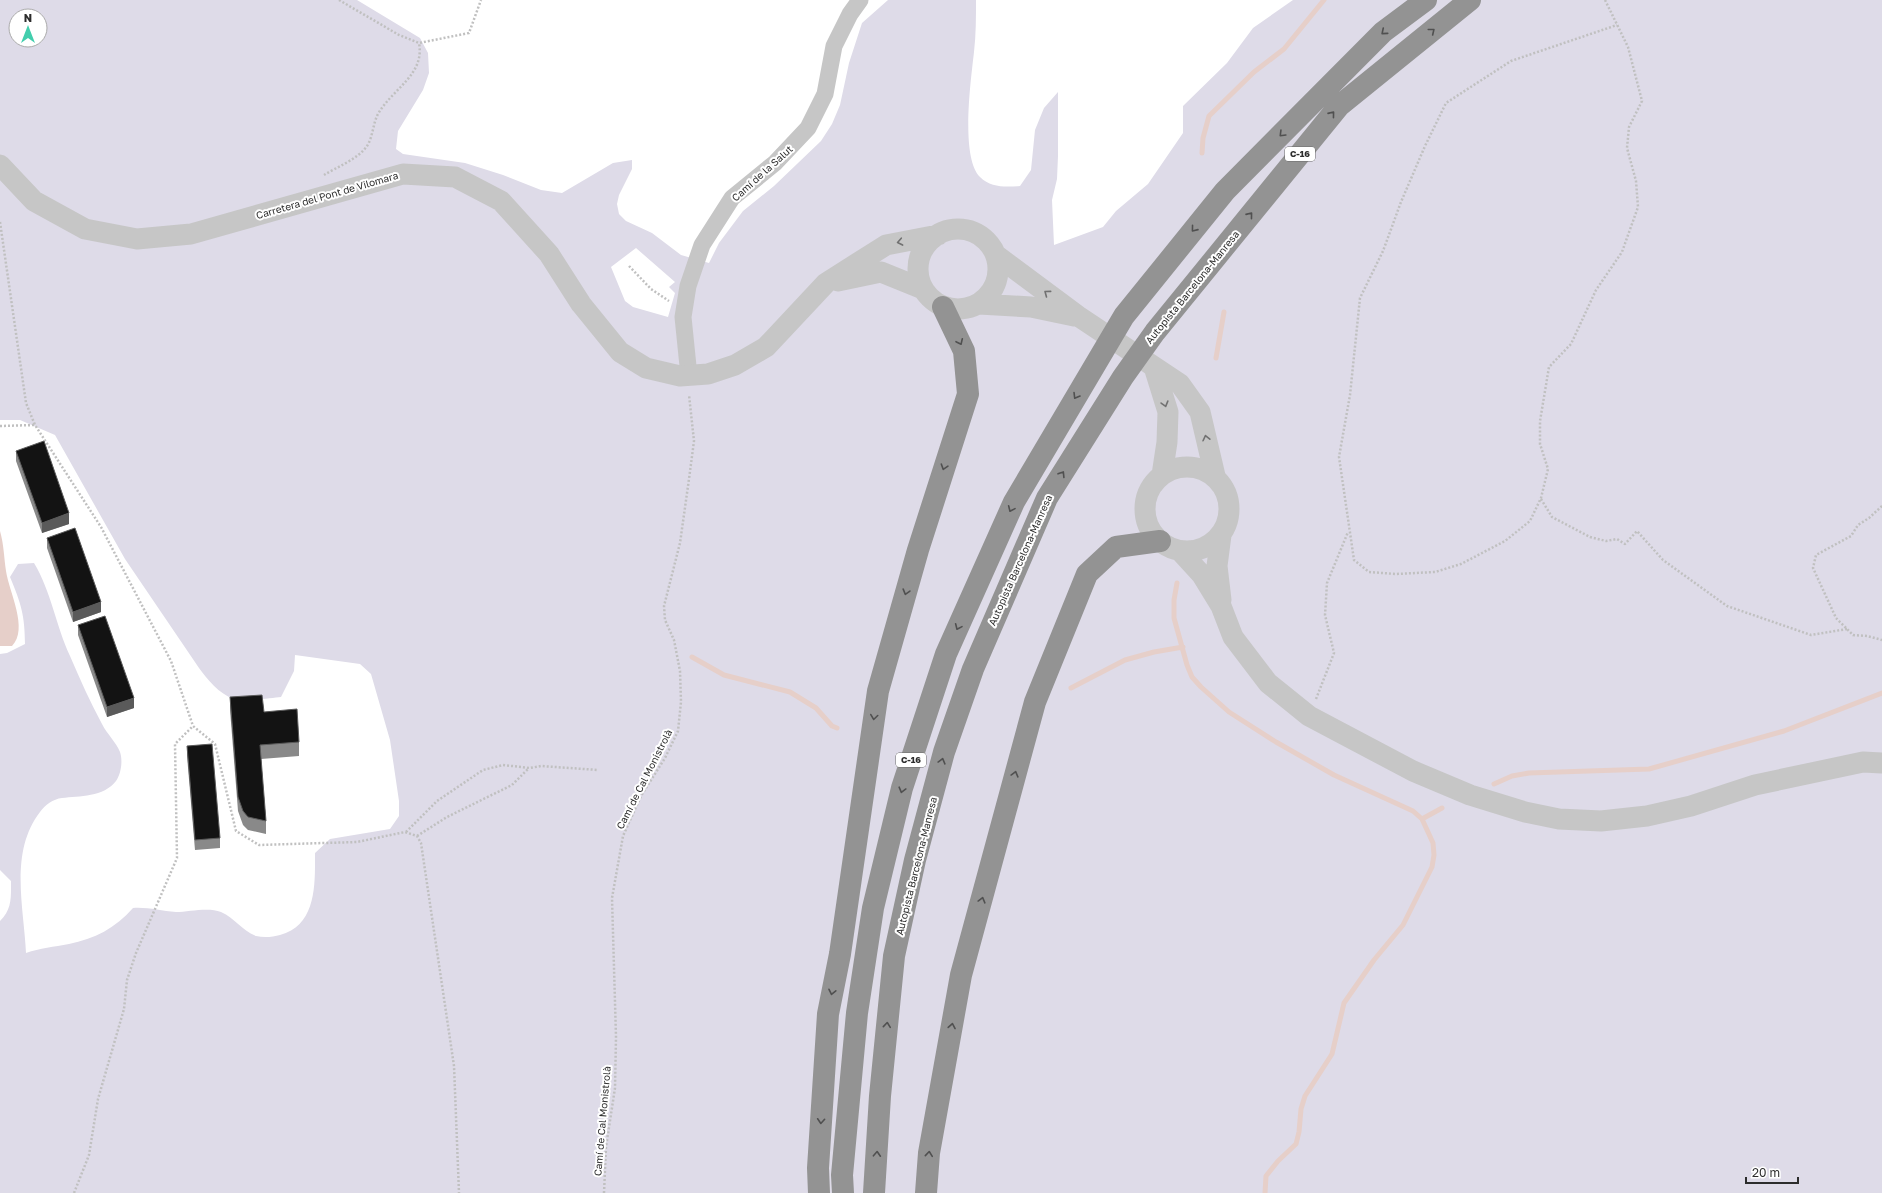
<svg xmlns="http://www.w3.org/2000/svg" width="1882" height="1193" font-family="'Golos Text',sans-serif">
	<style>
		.green { fill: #dedbe8; fill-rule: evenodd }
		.water { fill: #e6cfc9 }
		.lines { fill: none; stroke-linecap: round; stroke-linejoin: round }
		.stream { stroke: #e6cfc9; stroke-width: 5 }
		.path { stroke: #c0c0c0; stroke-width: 2.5; stroke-dasharray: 2 2; stroke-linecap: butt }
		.minor { stroke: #c6c6c6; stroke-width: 17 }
		.tertiary { stroke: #c6c6c6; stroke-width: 21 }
		.motorway { stroke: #939393; stroke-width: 22 }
		.wall { fill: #898989 }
		.shaded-wall { fill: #5a5a5a }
		.building { fill: #131313; stroke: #5a5a5a }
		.oneway { stroke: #505050 }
		.oneway2 { stroke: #717171 }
		.labels { text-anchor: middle; stroke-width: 4; stroke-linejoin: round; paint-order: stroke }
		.shield { fill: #fff; stroke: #6b6b6b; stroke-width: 1 }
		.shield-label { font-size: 9px; font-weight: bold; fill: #2c2c2c }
		.street-label { font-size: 10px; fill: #2c2c2c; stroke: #fff }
	</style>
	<rect width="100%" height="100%" fill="#fff"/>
	<path class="green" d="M0,0H357L420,38L428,53L429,73L423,90L398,131L396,149L403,154L465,163L503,175L541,190L562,193L613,163L632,160V169L619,195L617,204L619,214L626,221L652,233L681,255L709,263L719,243L743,211L774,186L821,141L832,124L840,105L849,63L862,23L888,0H976C976,17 976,35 974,52C971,79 960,157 980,177C991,188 1006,187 1020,186L1031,170L1035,130L1044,108L1058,92V156L1057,179L1052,200L1054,245L1103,227L1116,211L1148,184L1183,133V106L1227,63L1253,28L1293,0H1882V1193H0V921C12,909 11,898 11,881L0,870V654L7,653L25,644C25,616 21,603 10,577L18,564L34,563C51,591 56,626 70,656C80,679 90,702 102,724C107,734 116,742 120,752C123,761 121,774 116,781C104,797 79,796 62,798C53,799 45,805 40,812C9,852 24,908 26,953C40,948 54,947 69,944C94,939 116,928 133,908C148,907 161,911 176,912C189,912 208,907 221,912C235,918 241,930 256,936C264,938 273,937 280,935C317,925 315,884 315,853L330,839L390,829L399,816V801L390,740L371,674L360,664L295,655L294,671L281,697C271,698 243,702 234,699C219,694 207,679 199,668L125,559L55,435L20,420H0ZM16,16H40V40H16ZM636,248L675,282L669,287L675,293L668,317L633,307L625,301L611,267Z"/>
	<path class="water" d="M0,531C4,545 4,558 6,571C9,592 29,629 12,646H0Z"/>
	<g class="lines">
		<path class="stream" d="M1202,153L1203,138L1209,116L1254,72L1284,49L1324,0
			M1216,358L1224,312
			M1177,583L1174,600V618L1187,665L1192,677L1201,687L1229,712L1276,742L1334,775L1413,811L1422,819L1433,843L1434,855L1432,867L1403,925L1374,960L1344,1003L1332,1054L1305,1096L1301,1109L1299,1132L1296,1144L1278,1161L1266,1176L1265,1193
			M692,657L724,675L790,692L816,708L832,726L837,728
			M1071,688L1125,660L1154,652L1183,647
			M1494,784L1512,776L1529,773L1649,769L1784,731L1882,693
			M1422,819L1442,808"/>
		<path class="path" d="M339,0L399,35L419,43L469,33L481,0
			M1605,0L1606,2L1628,47L1642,101L1629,127L1627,148L1636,181L1638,207L1622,252L1596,290L1571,344L1549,367L1540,421V444L1548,469L1541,498L1530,521L1505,541L1461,564L1435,572L1396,574L1369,572L1354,560L1339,457L1350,395L1360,298L1383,251L1401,202L1425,146L1446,103L1511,61L1617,25
			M324,175C337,167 358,159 367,146C373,137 373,123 378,114C393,88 425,75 419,43
			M0,222L26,403L35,425L101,527L171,661L193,726
			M629,266L651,289L669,301
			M0,426L35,425
			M1541,499L1552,517L1590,537L1606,541L1617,539L1625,544L1637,531L1663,560L1727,606L1811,635L1847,629
			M1882,506L1869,518L1858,525L1851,536L1816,555L1813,568L1836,618L1853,635L1867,636L1882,640
			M1316,699L1334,653L1325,615L1327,583L1348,532
			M406,832L437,801L483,770L503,765L530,768L541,766L598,770
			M417,836L447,817L512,785L529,768
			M74,1193L89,1155L98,1099L124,1009L127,980L136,953L177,858L175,744L193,726L215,744L236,831L259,845L357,842L405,832L417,836L421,843L454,1066L459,1193
			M604,1193L606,1147L615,1088L616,1037L612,898L623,836L641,796L665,758L678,731L681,702L680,671L674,640L665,620L664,606L680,543L689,479L694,441L689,395"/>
		<path class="minor" d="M689,376L683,317L688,286L702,245L732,198L775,163L808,128L825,94L834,46L850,14L860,0"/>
		<path class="tertiary" d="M0,165L34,201L85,229L137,239L191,234L403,174L455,177L501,201L549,254L581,304L620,352L646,368L680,376L708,374L735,365L766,347L826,283L886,245L938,235
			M918 269a40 40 0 1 1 80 0a40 40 0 1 1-80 0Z
			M996,255L1078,316L1180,384L1200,412L1215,476
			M838,281L881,272L923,289
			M979,304L1031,307L1074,316
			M1154,367L1168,412L1167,442L1162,475
			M1145 509a42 42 0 1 1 84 0a42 42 0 1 1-84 0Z
			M1221,535L1217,566L1221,600
			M1180,551L1202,575L1221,606L1233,637L1268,683L1309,716L1413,771L1470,795L1525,812L1559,819L1601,821L1647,816L1691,806L1755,785L1863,762L1882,763"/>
		<path class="motorway" d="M819,1193L818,1168L828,1014L840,954L878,691L918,550L968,394L964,351L943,307
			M843,1193L842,1175L857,1013L873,908L902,788L946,654L1014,502L1124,316L1225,191L1383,32L1426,0
			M874,1193L880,1096L894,956L915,860L944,752L973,669L1047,498L1123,377L1155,332L1339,106L1470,0
			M926,1193L929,1153L961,975L1035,702L1087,574L1116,547L1160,541"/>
	</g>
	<path class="wall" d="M16,451L69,524L42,533L16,461Z
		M47,538L101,612L73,622L47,548Z
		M78,625L134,708L107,717L78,635Z
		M230,697L264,712L299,742V756L261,759L266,821V834L248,830L243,825L238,811L230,710Z
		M187,746L220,838V848L195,850L187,756Z"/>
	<path class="shaded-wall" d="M69,513V524L42,533V523Z
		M101,602V612L73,622V612Z
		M134,698V708L107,717V707Z"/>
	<path class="building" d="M44,441L69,513L42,523L16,451Z
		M75,528L101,602L73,612L47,538Z
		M105,616L134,698L107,707L78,625Z
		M262,695L264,712L297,709L299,742L260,745L266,821L248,817L243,811L238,797L230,697Z
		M212,744L220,838L195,840L187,746Z"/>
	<defs><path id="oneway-chevron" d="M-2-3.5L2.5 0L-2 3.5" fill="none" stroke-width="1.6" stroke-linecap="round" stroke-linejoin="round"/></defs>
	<g class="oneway">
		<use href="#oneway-chevron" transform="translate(1432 31) rotate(-39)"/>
		<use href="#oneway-chevron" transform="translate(1384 32) rotate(140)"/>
		<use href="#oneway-chevron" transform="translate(1332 114) rotate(-51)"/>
		<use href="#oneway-chevron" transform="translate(1282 134) rotate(135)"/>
		<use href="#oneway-chevron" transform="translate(1250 215) rotate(-51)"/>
		<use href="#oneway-chevron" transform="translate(1194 229) rotate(129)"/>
		<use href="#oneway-chevron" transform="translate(960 342) rotate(65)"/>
		<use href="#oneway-chevron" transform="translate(1076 396) rotate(121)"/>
		<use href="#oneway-chevron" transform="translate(944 467) rotate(108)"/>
		<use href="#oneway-chevron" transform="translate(1062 474) rotate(-58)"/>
		<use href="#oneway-chevron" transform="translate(1011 509) rotate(114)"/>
		<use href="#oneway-chevron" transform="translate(906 592) rotate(106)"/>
		<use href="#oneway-chevron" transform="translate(958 627) rotate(114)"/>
		<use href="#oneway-chevron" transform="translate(874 717) rotate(98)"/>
		<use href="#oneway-chevron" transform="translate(942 761) rotate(-75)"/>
		<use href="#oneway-chevron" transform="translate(1015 774) rotate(-75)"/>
		<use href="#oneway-chevron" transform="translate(902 790) rotate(105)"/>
		<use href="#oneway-chevron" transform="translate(982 900) rotate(-75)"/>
		<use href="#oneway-chevron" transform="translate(832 992) rotate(102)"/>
		<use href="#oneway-chevron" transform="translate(887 1025) rotate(-84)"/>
		<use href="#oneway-chevron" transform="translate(952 1026) rotate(-80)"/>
		<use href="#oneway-chevron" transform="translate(821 1121) rotate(94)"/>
		<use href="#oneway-chevron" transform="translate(877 1154) rotate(-87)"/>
		<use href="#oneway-chevron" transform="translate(929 1154) rotate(-84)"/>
	</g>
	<g class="oneway2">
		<use href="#oneway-chevron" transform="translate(900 242) rotate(169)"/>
		<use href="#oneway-chevron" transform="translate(1047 293) rotate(-143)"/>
		<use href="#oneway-chevron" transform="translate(1165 404) rotate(74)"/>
		<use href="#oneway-chevron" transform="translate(1206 438) rotate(-103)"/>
	</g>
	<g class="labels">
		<g class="shield">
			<rect x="1285" y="147" width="30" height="14" rx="3"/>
			<rect x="896" y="753" width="30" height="14" rx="3"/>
		</g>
		<g class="shield-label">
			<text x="1300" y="157">C-16</text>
			<text x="911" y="763">C-16</text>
		</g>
		<g class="street-label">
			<text transform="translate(762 173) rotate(-42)" y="4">Camí de la Salut</text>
			<text transform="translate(327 195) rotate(-16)" y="4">Carretera del Pont de Vilomara</text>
			<text transform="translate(1192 287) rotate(-51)" y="4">Autopista Barcelona-Manresa</text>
			<text transform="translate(1020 560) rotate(-66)" y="4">Autopista Barcelona-Manresa</text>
			<text transform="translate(644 779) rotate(-63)" y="4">Camí de Cal Monistrolà</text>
			<text transform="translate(916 866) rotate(-76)" y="4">Autopista Barcelona-Manresa</text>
			<text transform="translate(602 1121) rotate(-85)" y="4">Camí de Cal Monistrolà</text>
		</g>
	</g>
	<g transform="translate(28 28)"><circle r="19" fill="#ffffff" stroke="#ababab"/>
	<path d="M0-3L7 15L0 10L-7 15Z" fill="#42cead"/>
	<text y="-6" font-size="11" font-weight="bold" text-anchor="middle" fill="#2c2c2c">N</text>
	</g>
	<path d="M1746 1177v6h52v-6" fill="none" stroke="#2c2c2c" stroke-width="2"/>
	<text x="1752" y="1177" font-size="12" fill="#2c2c2c" stroke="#ffffff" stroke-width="3" paint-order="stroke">20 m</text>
</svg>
